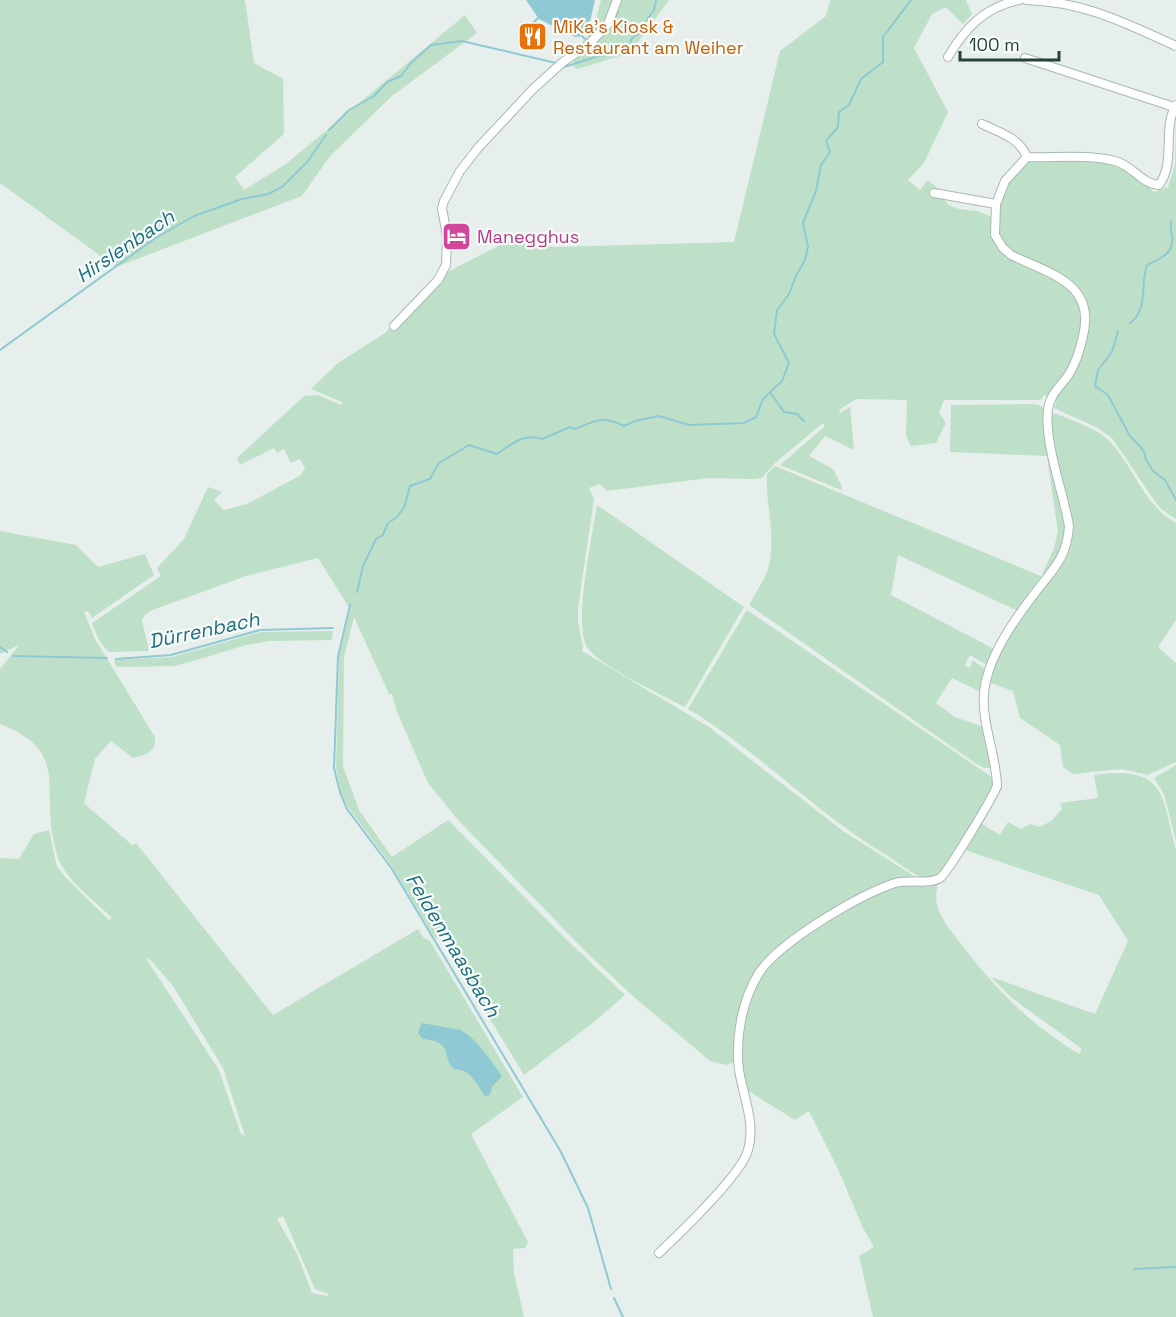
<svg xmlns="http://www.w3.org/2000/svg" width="1176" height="1317" font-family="'Space Grotesk',sans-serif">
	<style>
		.green { fill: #bfe0c8; fill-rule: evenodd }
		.water { fill: #8ec9d4 }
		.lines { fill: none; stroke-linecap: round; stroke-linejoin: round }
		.stream { stroke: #8ec9d4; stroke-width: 2 }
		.minor-casing { stroke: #a8b8b2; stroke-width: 10 }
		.minor { stroke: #fff; stroke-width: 8 }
		.labels { text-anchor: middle; stroke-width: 4.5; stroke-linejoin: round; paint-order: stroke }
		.food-label { font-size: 18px; fill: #c56008; stroke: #f7fbf9; text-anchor: start }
		.hotel-label { font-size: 18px; fill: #b23c85; stroke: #f7fbf9; text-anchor: start }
		.water-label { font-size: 20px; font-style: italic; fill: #1c6f80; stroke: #f7fbf9 }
	</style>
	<rect width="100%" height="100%" fill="#e6efeb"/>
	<path class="green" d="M0,0H245L254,63L283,79L284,134L235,177L244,190L286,164L465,15L477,33L392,96L330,156L302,196L116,267L0,183Z
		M601,0H669L630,53L577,69L572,65L584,40L593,31Z
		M830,0H966L972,14L963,24L946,7L932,14L914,48L948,112L924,163L908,180L920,190L928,180L936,187L948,205L959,209L977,211L995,218L1005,186L1026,160C1060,160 1102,156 1132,174C1140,179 1147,186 1154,192L1168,187L1175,165L1176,119V519L1161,509L1154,500L1112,438L1098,428L1054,408L1057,400L1044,395L1041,400H944L939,412L946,423L936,443L911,446L906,436L907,400L856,399L839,410L840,413L850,407L854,450L825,436L809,456L833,469L842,487L841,490L780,465L825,426L823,423L775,463L762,478L754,479L708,478L607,491L600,484L589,488L594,499L578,608V621L583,648L582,651L709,727L843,831L914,876L919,882H938C937,889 935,898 937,905C941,920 952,932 961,944C995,989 1031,1025 1079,1054L1082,1049L1012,998L991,977L1095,1014L1128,941L1099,895L962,849L979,822L1000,835L1008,822L1021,829L1030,824L1040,827L1051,821L1062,809L1060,803L1098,798L1094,775C1165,765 1162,794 1176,851V1317H873L859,1256L874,1247L863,1228L838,1169L809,1111L795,1120L745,1089L742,1076V1059L726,1065L710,1061L635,998L587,953L458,820L428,783L397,712L392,694H389L354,617L344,657L343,766L359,810L392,857L448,820L567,940L625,995L594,1022L524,1075L445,945L440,939L435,938L393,868L348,807L341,792L336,768L339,657L350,609L318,558L246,576L150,611L145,615L142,620L149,651L110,652C100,645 96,634 92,623L161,576L157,568L184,539L208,487L222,492L214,500L224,510L247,504L301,475L305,468L300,459L291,463L284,449L277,453L274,448L240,465L237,458L304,396L318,395L341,405L342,402L311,389L338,363L385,333L432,280L508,241L555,247L734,242L780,51L826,16Z
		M1028,404L1039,405L1045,409L1066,526L1061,554L1045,574H1042L1054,548L1058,532L1047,456L950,452L951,405Z
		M1052,414H1056C1074,421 1095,427 1109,441C1134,466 1143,505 1176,523V620L1158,647L1176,663V762L1148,775L1121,769L1072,774L1063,767L1060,745L1020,718L1013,691L988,682L992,669L1011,634L1071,539L1051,432Z
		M775,466L1041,576L1042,579L1018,611L898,555L891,595L996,650L989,663L985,664L970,655L965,665L970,668L972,661H974L985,669L981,692L952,678L936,703L955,717L984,727L991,766L989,768H984L975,763L749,605C754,595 762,584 767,572C778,539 765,507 767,474Z
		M597,505L744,607L685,707C660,694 606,669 589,650C571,630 593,534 597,505Z
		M0,531L76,545L98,567L145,554L154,575L92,618L88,611L84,612L95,639L155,737C157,752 145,755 133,758L111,741L95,759L84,803L132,845L136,843L273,1015L418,929L423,937L430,941L523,1097L471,1134L528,1242L525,1248L513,1249L514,1273L524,1317H0V858L19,859L34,834L49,830L57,867L67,879L109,920L112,918C95,901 72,885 61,864C56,856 55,846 53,838C43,780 67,751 0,724V669L19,645L0,654ZM148,957L173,986L223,1068L245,1136L241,1134L219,1070L147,960ZM283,1216L315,1289L328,1294V1296L312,1293L297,1254L277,1219Z
		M747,610L993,778L994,787L944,870C937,875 931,880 923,878C916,876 895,861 888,856C816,814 759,751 688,709Z
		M333,631L332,640L270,641L246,645L176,666L116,667L114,660L172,657L260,632Z
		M1176,765V841L1164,794L1154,778Z"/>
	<path class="water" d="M526,0H595L588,30L582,36L575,37L539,19Z
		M422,1023L461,1030C478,1040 491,1061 502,1076L492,1087L490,1095L485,1096C480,1089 472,1074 464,1071C459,1069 454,1071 451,1066C445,1058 449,1047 437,1042C428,1038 423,1043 418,1032Z"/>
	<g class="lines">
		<path class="stream" d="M646,21L654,10L656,0
			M612,24L618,12
			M520,36L538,18
			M582,36L586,40
			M564,67L598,56L627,53L632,38L643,31L645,26
			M329,130L349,110L374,96L387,82L401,76L411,63L431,45L462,41L556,63
			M1130,323C1149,309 1140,283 1147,265C1160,259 1175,253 1172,236C1171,230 1170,228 1171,221
			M1118,331L1112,352L1098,370L1095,386L1108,395L1130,436L1144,451L1146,460L1153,471L1165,480L1176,500
			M0,350L154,239L194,216L242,199L268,194L282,187L308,161L326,135
			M770,392L784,412L797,414L804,421
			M357,592L363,566L376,539L383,535L388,523L397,517L404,508L410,486L430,479L439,463L469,445L497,454C512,444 523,433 542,439L570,427L575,429C595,421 603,415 624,426L635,421L659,416L689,425L744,423L756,417L763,399L782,381L789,363L774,334L777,310L789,294L796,276L805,260L808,247L803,223L816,191L821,165L830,152L826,141L838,127L839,112L849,105L861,79L883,62V37L911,0
			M350,605L338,657L334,768L340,792L347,809L392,869L561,1152L588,1208L611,1289
			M0,647L7,652
			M13,656L107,658
			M116,659L171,655L260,630L333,628
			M1134,1269L1176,1267
			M614,1298L623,1317"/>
		<defs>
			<path id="minor" d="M1026,0C1085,2 1123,22 1176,46
				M948,57C965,28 985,7 1019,0
				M1025,58L1174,107
				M982,124C999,132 1020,138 1027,157
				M934,193L996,204
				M394,326L438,280L446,265L447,236L442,208L444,201L460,171L478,148L533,89L563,62L589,44L608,24L617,0
				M659,1253C679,1234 742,1174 748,1150C756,1123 743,1096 739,1070C735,1038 742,1000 759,973C779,942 859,895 895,883C907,879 929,885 940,878C947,874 993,797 997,786C996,749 976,714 987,677C994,650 1017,616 1035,593C1053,569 1067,558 1069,526C1063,490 1044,444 1048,409C1050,394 1061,386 1069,374C1076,363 1080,350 1083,336C1096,283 1050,274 1011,255L1003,248L995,235L996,204L1005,181L1027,157C1056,158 1087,154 1115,161C1132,165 1142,184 1159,185C1176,163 1162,128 1176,105"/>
		</defs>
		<use href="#minor" class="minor-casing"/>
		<use href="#minor" class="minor"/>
	</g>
	<defs>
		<symbol id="restaurant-square" viewBox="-11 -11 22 22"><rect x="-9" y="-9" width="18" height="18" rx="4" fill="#e8710a" stroke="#f7fbf9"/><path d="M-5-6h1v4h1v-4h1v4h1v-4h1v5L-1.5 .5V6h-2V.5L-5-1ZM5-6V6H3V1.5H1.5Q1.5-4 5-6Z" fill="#fff"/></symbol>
		<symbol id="hotel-square" viewBox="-11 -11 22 22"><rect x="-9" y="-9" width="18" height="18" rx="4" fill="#d1479c" stroke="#f7fbf9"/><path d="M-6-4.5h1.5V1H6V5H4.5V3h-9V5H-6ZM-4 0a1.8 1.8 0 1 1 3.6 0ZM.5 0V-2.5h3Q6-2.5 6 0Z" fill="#fff"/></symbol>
	</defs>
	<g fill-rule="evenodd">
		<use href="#restaurant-square" x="516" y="20" width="33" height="33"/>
		<use href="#hotel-square" x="440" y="220" width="33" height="33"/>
	</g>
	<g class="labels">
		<g class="food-label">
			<text x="553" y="33">MiKa's Kiosk &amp;<tspan x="553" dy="21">Restaurant am Weiher</tspan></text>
		</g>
		<g class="hotel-label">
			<text x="477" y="243">Manegghus</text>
		</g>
		<g class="water-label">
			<text transform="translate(125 246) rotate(-34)" y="7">Hirslenbach</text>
			<text transform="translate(204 630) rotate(-12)" y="7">Dürrenbach</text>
			<text transform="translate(453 945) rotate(59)" y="7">Feldenmaasbach</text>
		</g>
	</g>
	<path d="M960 51v9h99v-9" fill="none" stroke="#24423a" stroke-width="3"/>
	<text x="969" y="51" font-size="18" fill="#24423a" stroke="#f7fbf9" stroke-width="4.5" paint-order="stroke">100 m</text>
</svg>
